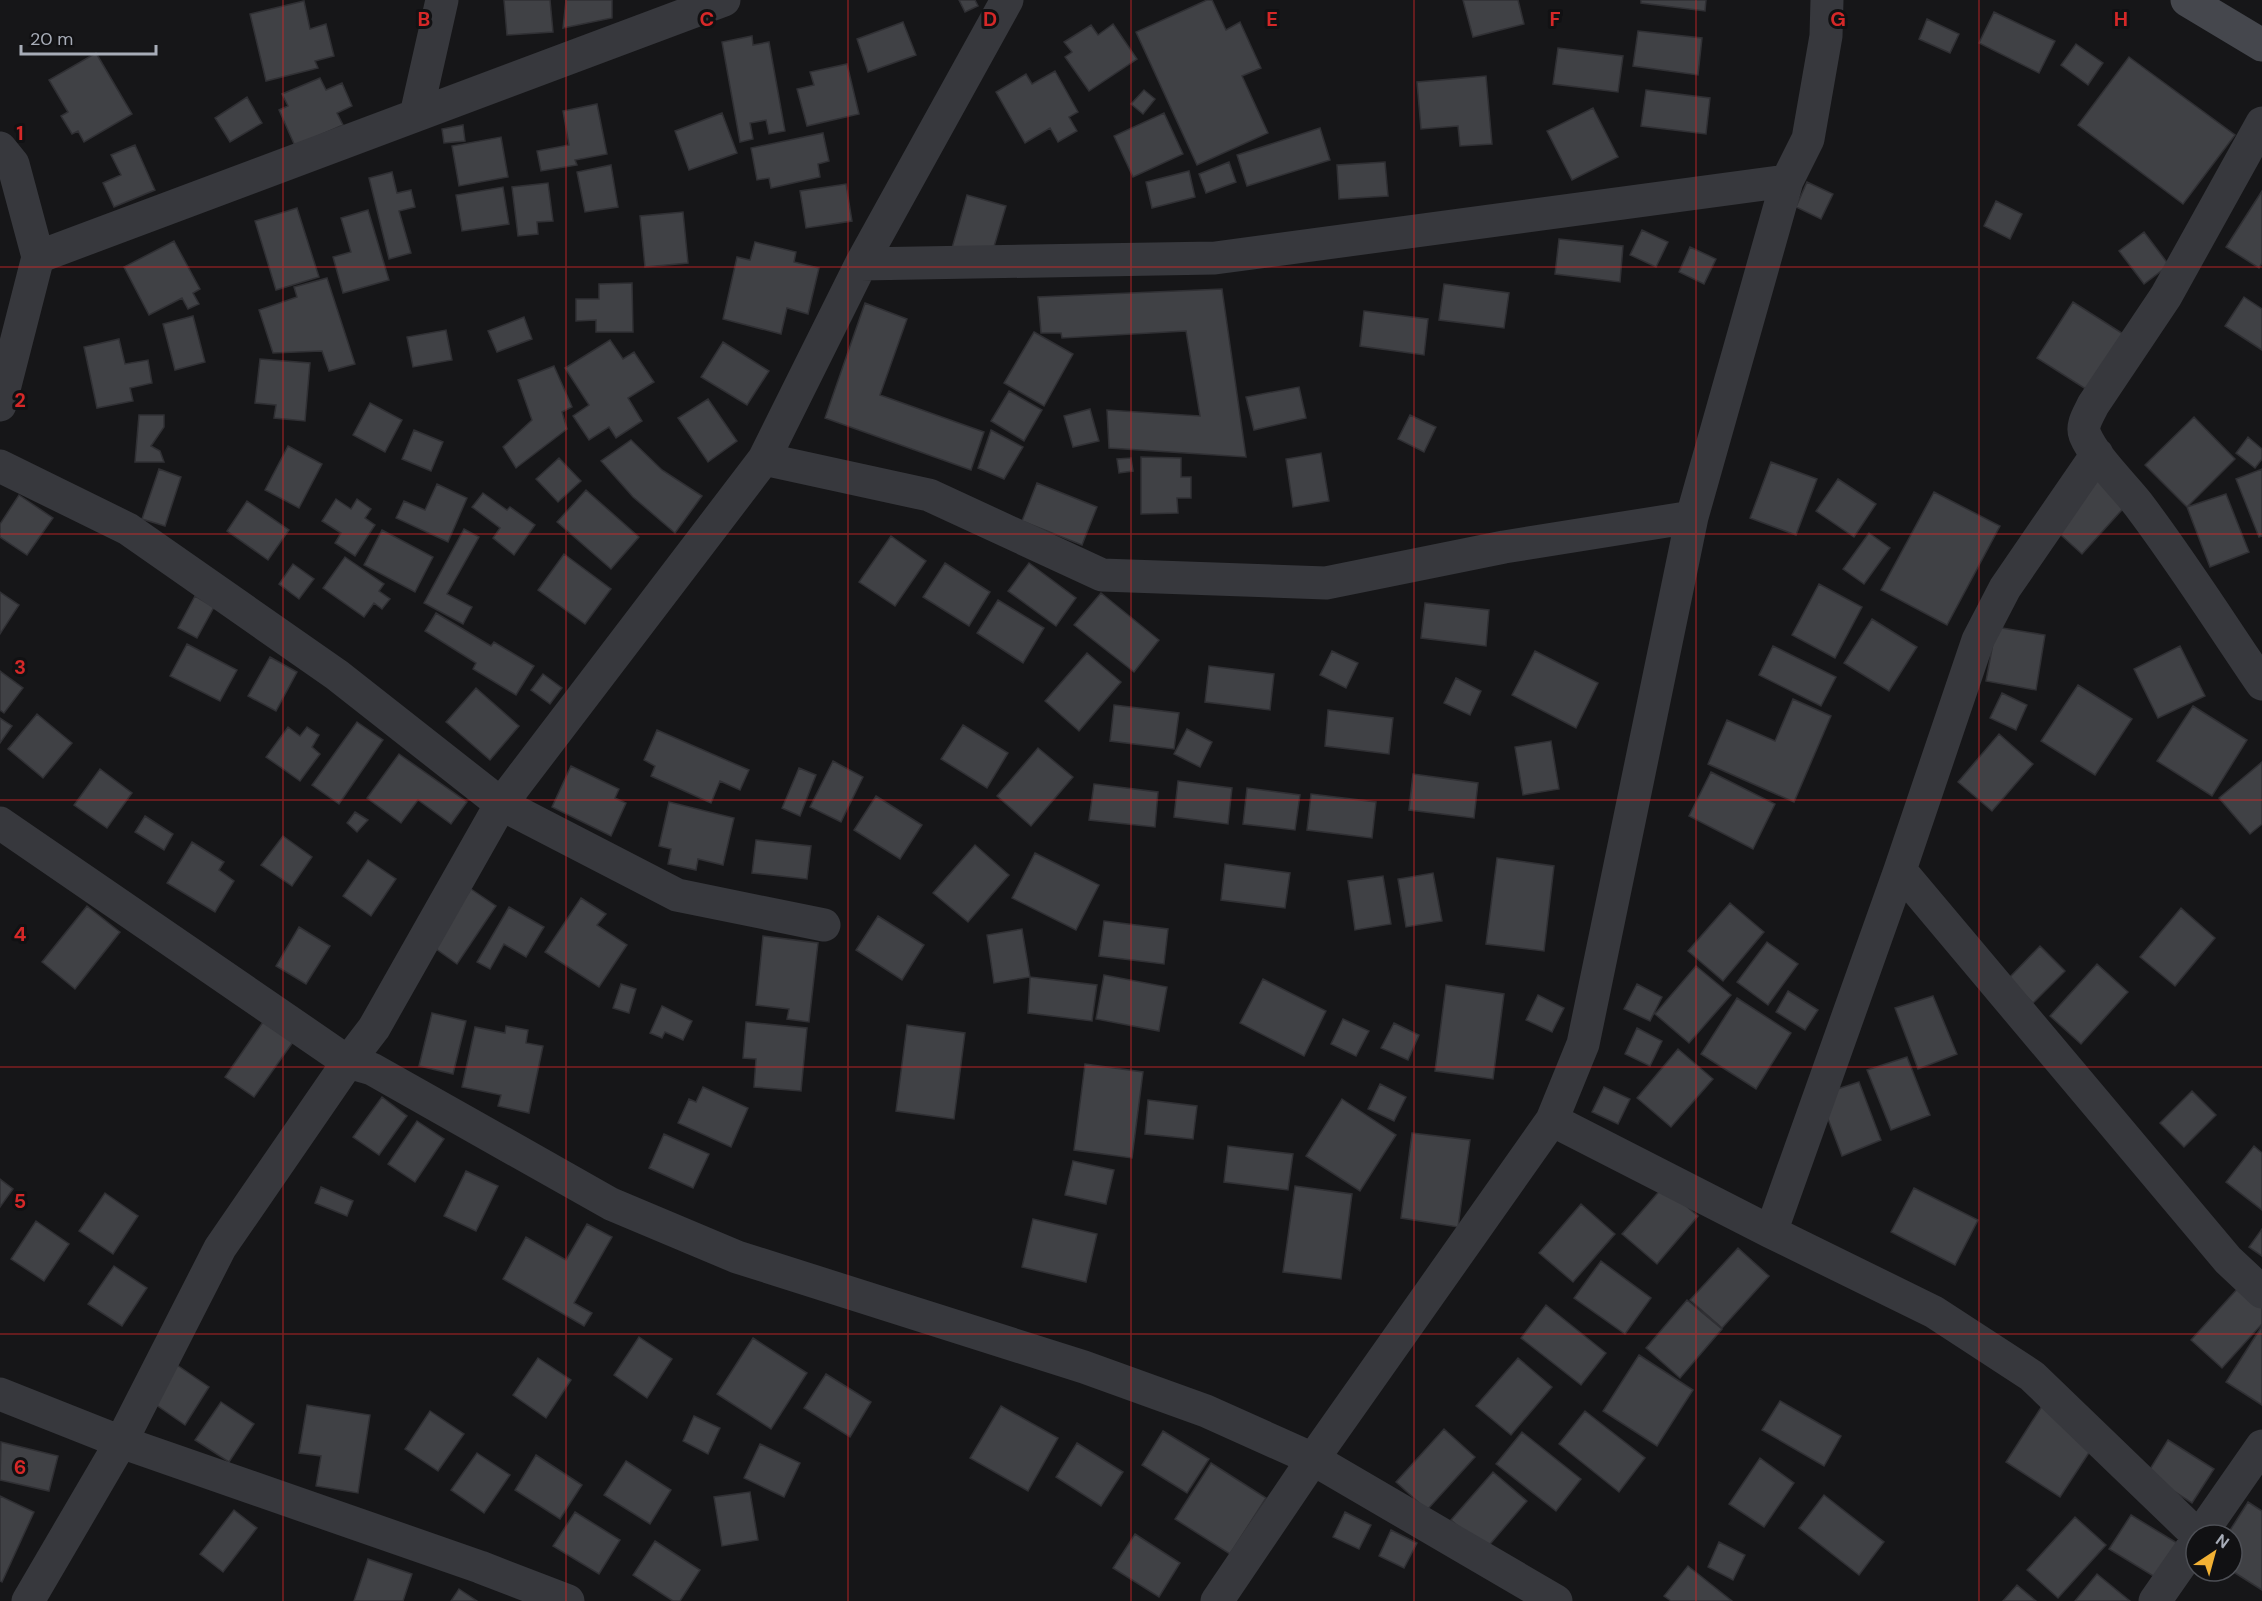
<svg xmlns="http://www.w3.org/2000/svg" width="2262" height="1601" font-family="'DM Sans',sans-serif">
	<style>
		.building { fill: #404145; stroke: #303034; stroke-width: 1.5 }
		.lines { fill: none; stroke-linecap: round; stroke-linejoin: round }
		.minor { stroke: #37383d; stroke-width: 33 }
		.secondary { stroke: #45474d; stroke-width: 33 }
		.grid { fill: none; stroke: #d62828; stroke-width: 1.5; stroke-opacity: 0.55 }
		.grid-label { font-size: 20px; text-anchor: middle; font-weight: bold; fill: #d62828; stroke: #111113; stroke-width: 6; stroke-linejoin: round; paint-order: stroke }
	</style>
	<rect width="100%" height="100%" fill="#161618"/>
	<path class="building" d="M504,0H550L553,32L507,35Z
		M566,0H612V18L563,28Z
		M959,0H975L978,6L965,12Z
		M1207,0H1212L1226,30L1240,22L1261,68L1242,76L1268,133L1197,165L1136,32Z
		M1463,0H1518L1524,24L1473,37Z
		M1641,0H1706L1705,11L1641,3Z
		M304,1L310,29L326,24L334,56L315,61L318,68L266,81L250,14Z
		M1994,12L2055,41L2039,73L1979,43Z
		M1927,19L1959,34L1950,53L1919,39Z
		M903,22L916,55L868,72L857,39Z
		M1113,24L1137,59L1089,91L1065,57L1072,52L1064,42L1091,25L1098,35Z
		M1638,31L1702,38L1698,75L1633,66Z
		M752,36L753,45L769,42L785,131L769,134L766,120L750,123L753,139L740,142L722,42Z
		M2076,44L2103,63L2088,85L2061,65Z
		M1558,48L1623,56L1618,92L1553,84Z
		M96,53L132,114L84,142L78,131L72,134L61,116L68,112L49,80Z
		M2129,57L2235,135L2183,204L2078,125Z
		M847,64L859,114L807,126L797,89L814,85L810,72Z
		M1055,71L1078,112L1069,117L1077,131L1058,142L1050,128L1025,143L996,92L1026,74L1032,84Z
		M1486,76L1492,144L1460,146L1458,126L1421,129L1417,82Z
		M320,78L326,90L342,83L352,106L337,113L343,125L295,146L279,110L288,106L282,94Z
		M1144,90L1155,99L1143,114L1131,104Z
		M1646,90L1710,98L1706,134L1641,126Z
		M247,97L262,123L230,142L215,118Z
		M597,104L607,154L575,160L577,165L541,171L537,151L569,145L563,111Z
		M1593,108L1618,157L1572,180L1547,131Z
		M722,113L737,153L689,170L675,131Z
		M1164,113L1183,154L1133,177L1114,136Z
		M463,125L465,141L444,143L442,129Z
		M1320,128L1330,160L1247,186L1237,155Z
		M823,133L829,161L818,164L820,177L771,188L769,178L757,180L751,148Z
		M501,137L508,177L459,186L452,146Z
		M135,145L155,190L114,207L103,183L121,175L111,155Z
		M1229,162L1236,182L1206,193L1199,174Z
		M1385,162L1388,196L1339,199L1337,165Z
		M611,165L618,207L585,212L577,172Z
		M1189,171L1195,197L1152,208L1146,182Z
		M392,172L397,193L411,190L415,207L399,211L411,253L389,259L369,178Z
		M1807,182L1833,194L1821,219L1796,207Z
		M548,183L553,221L537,222L538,234L518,236L512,187Z
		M846,184L852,221L806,228L800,191Z
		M503,187L509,224L462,231L456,195Z
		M2262,191V263L2259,268L2226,247Z
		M967,195L1006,206L990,260L952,248Z
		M1996,201L2022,214L2010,239L1984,226Z
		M297,208L319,277L276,290L255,221Z
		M368,210L389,280L343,293L333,257L351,252L341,218Z
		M683,212L688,263L645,267L640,216Z
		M1642,230L1668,242L1656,267L1630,255Z
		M2144,232L2169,265L2144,284L2119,251Z
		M1559,239L1623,246L1620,282L1555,274Z
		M174,241L200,289L193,293L199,304L188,309L182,298L149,315L124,267Z
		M755,242L796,252L794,262L819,268L808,314L787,308L781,334L723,319L737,257L750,260Z
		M1690,247L1716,259L1704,284L1679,272Z
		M327,278L355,364L329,371L322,351L273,353L259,310L297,297L294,287Z
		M632,283L633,332H596V320L576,321V299H599V284Z
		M1444,284L1509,293L1504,328L1439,320Z
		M1222,289L1246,457L1109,448L1107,410L1200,416L1186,331L1062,338L1061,333H1041L1038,297Z
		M2244,297L2262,309V350L2225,326Z
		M2073,302L2128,337L2092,393L2037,358Z
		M865,303L907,319L880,395L984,432L971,470L825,418Z
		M1364,311L1428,319L1424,355L1360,346Z
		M193,316L205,362L175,370L163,324Z
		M524,317L532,339L497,352L488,331Z
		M446,330L452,360L413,367L407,337Z
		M1034,332L1073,354L1044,406L1004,383Z
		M119,339L125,364L148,360L152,383L130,388L133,401L97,408L84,347Z
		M610,340L623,359L634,352L654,382L628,398L642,421L616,438L609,427L589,440L573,416L589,405L565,368Z
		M723,342L769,371L747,405L701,377Z
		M260,359L310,363L305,421L274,418L276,405L255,403Z
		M554,366L572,407L562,412L567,429L516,468L503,447L532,420L518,380Z
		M1299,387L1306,418L1254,430L1246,397Z
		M1009,391L1042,410L1024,441L991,421Z
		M708,399L737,441L708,462L678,418Z
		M370,403L402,420L385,452L353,435Z
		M1090,409L1099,441L1073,447L1064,416Z
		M139,415H164V427L151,446L160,451L164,462H135Z
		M1410,415L1436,427L1424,452L1398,439Z
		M2194,417L2235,459L2187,507L2145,465Z
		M414,430L443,442L431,471L402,459Z
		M991,430L1023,447L1004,479L978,468Z
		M2248,437L2262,449V459L2255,468L2236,453Z
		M631,440L662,470L702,496L675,533L633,497L601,461Z
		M288,446L322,464L299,508L265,490Z
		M1321,453L1329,501L1293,507L1286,459Z
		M1141,457L1181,458V477H1191V498H1177L1178,513L1141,514Z
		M559,458L581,481L558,502L536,479Z
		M1131,458L1133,471L1119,473L1117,459Z
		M1771,462L1817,479L1796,535L1750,518Z
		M159,469L181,477L165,526L142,519Z
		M2262,469V536L2259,537L2236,479Z
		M2099,473L2130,501L2082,554L2051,526Z
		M1838,479L1876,504L1854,537L1816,511Z
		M1037,483L1097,507L1082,545L1022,521Z
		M437,484L467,498L448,542L396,518L404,501L425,510Z
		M586,490L639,537L611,569L557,522Z
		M1934,492L2000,526L1947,625L1881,590Z
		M483,493L507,510L510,507L535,525L514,555L493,538L500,528L472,507Z
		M2226,494L2249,552L2210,567L2187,507Z
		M19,495L53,518L27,555L0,537V524Z
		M336,499L351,509L357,499L371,509L365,518L375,525L355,556L335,543L341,533L322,521Z
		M247,501L289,530L268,560L227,531Z
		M464,529L479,537L447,594L472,607L463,624L424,603Z
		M382,530L433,557L415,592L364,565Z
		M1869,533L1890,548L1864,584L1843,569Z
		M891,536L926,561L895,606L859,582Z
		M564,554L611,589L585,624L538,590Z
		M345,557L384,584L379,591L390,599L382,609L374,603L364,617L323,588Z
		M945,563L990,592L969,626L923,597Z
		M1029,563L1076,598L1056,626L1008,591Z
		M293,564L314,579L299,599L279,584Z
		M1819,584L1862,607L1835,658L1792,635Z
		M0,592L19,605L0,634Z
		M1101,593L1159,640L1134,672L1074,625Z
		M195,596L214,607L197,638L178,628Z
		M998,600L1044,628L1023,663L977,633Z
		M1425,603L1489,610L1486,646L1421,638Z
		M436,613L491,646L494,642L534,666L516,695L473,669L476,663L425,631Z
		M1872,619L1917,647L1889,691L1844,663Z
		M1996,627L2045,635L2036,690L1986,681Z
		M187,644L237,670L220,701L170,676Z
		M1773,646L1836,677L1821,706L1759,675Z
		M2180,646L2205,696L2158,718L2134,669Z
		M1332,651L1358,663L1346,688L1320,675Z
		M1535,651L1598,683L1576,728L1512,695Z
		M1087,653L1121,682L1079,731L1045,701Z
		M270,657L297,672L276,711L248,696Z
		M1209,666L1274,674L1270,710L1205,702Z
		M0,671L23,688L4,713L0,710Z
		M543,674L562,688L550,704L531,690Z
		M1456,678L1481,691L1470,715L1444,703Z
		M2078,685L2132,719L2095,775L2041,741Z
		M476,688L519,726L490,760L446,722Z
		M2002,693L2027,705L2016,730L1990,718Z
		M1793,699L1831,716L1794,802L1708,764L1727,720L1775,741Z
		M1114,705L1179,713L1174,749L1110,741Z
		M2193,706L2247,740L2212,796L2157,761Z
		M1328,710L1393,718L1389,754L1325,746Z
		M37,714L72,743L43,778L8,749Z
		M0,718L12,726L0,743Z
		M357,722L383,740L339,804L312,785Z
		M963,725L1008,753L987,788L941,759Z
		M288,727L300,736L307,727L319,735L312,747L320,754L300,781L266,757Z
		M1187,729L1212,742L1200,767L1174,754Z
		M657,730L749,770L740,790L720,781L711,803L651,776L655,766L644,760Z
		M1999,734L2033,764L1992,811L1958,782Z
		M1551,741L1559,789L1523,795L1515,747Z
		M1038,748L1073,777L1031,826L997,796Z
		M399,754L467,802L451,824L418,800L401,823L367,798Z
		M833,761L863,777L841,822L810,807Z
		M2262,762V824L2250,834L2219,798Z
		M571,766L619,789L615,798L626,803L611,836L552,807Z
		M799,768L816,775L800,816L782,808Z
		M100,769L132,793L107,828L74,805Z
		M1711,772L1775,804L1753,849L1689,816Z
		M1413,774L1478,783L1474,818L1409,810Z
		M1178,781L1232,788L1228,824L1174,817Z
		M1094,784L1158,792L1155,827L1089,820Z
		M1247,788L1300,795L1295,830L1243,824Z
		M1311,794L1376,802L1372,838L1307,830Z
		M876,796L922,825L900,859L854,830Z
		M669,802L734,818L723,865L698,859L696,870L668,864L671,849L659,846Z
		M355,812L368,820L357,832L347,823Z
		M145,816L173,834L164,850L135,832Z
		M283,836L312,857L292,886L261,865Z
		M756,840L811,846L807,879L752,873Z
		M192,842L224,862L219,870L234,881L215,912L167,883Z
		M975,845L1009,875L968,922L933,893Z
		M1035,853L1099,885L1076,930L1012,898Z
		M1497,858L1554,866L1544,951L1486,944Z
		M368,860L396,879L371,916L343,896Z
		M1225,864L1290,873L1285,908L1221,900Z
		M1433,873L1442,921L1406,927L1398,879Z
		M1383,876L1391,924L1355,930L1348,881Z
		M471,889L496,906L457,964L432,946Z
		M581,898L606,914L597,925L627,945L599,987L545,952Z
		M1730,903L1764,932L1723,981L1688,951Z
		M87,906L120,932L75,989L42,962Z
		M509,907L544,927L526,957L504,944L490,969L477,962Z
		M2181,908L2215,938L2175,986L2140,957Z
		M878,916L924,945L902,980L856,950Z
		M1104,921L1168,929L1164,964L1099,956Z
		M299,927L330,946L306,984L276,966Z
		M1022,929L1030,977L994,983L987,935Z
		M763,936L818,943L809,1022L787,1019L789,1009L756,1005Z
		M1767,942L1798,964L1768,1005L1737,982Z
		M2040,946L2065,971L2033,1003L2008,979Z
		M2097,964L2128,992L2081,1044L2050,1016Z
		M1696,966L1731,995L1689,1043L1655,1014Z
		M1104,975L1167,987L1159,1031L1096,1019Z
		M1030,977L1097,985L1092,1021L1028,1013Z
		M1263,979L1326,1011L1304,1056L1240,1023Z
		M621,984L636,989L629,1013L613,1008Z
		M1637,984L1662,997L1650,1021L1624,1009Z
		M1446,985L1504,994L1493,1079L1435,1071Z
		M1788,991L1818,1010L1805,1030L1776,1012Z
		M1538,995L1564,1008L1552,1032L1526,1020Z
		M1933,996L1957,1054L1918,1069L1895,1008Z
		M1737,998L1791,1033L1756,1089L1701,1054Z
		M662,1006L692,1021L683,1040L665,1032L662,1038L650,1033Z
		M432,1013L466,1021L453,1074L419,1066Z
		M1343,1019L1369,1031L1356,1056L1331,1044Z
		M263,1022L293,1042L254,1097L225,1077Z
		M746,1022L807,1028L801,1091L754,1087L756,1059L743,1058Z
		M1394,1023L1419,1035L1408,1060L1381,1048Z
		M907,1025L965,1033L954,1119L896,1111Z
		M506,1026L528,1030L526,1043L543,1046L529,1113L498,1106L501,1095L462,1087L475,1027L505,1033Z
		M1637,1028L1662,1041L1650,1066L1625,1054Z
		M1678,1049L1713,1079L1671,1127L1637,1098Z
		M1907,1057L1930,1115L1891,1130L1867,1070Z
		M1085,1064L1143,1072L1132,1158L1074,1150Z
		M1859,1082L1881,1140L1842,1156L1819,1095Z
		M1380,1084L1406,1097L1394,1121L1368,1109Z
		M703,1087L748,1108L731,1147L678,1123L689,1099L696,1102Z
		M1604,1087L1630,1099L1618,1124L1592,1112Z
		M2192,1091L2216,1115L2184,1147L2160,1123Z
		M382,1097L407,1116L379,1155L353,1137Z
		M1342,1099L1396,1135L1360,1191L1306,1156Z
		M1148,1100L1197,1106L1193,1139L1145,1134Z
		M417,1121L444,1139L415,1182L388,1164Z
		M1412,1133L1470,1140L1458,1227L1401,1218Z
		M664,1134L709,1154L693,1188L649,1168Z
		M1228,1146L1293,1154L1288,1190L1224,1182Z
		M2254,1146L2262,1153V1210L2226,1182Z
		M1073,1161L1114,1170L1106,1204L1065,1195Z
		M466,1171L498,1186L476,1231L444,1216Z
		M0,1179L13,1189L0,1207Z
		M1295,1186L1352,1194L1341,1279L1283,1272Z
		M321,1187L353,1201L347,1216L315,1203Z
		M1663,1187L1698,1216L1657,1264L1622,1234Z
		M1914,1188L1978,1220L1955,1265L1891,1232Z
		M105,1193L138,1216L113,1254L79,1231Z
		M1581,1204L1615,1234L1573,1282L1539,1253Z
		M1033,1219L1097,1234L1086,1282L1022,1267Z
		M36,1221L69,1244L44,1281L11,1259Z
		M587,1224L612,1237L574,1303L592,1313L584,1326L503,1279L526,1237L566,1260Z
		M2262,1229V1256L2249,1247Z
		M1738,1248L1769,1276L1722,1328L1690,1300Z
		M1601,1261L1651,1298L1625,1334L1574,1298Z
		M114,1266L147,1288L122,1326L88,1304Z
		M2239,1287L2262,1307V1324L2222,1368L2191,1340Z
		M1687,1300L1722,1329L1680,1378L1646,1348Z
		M1546,1305L1606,1353L1581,1385L1521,1338Z
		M2262,1326V1405L2226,1382Z
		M639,1337L672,1359L647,1398L614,1375Z
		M753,1338L807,1373L771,1429L717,1394Z
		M1639,1355L1693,1390L1657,1446L1603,1411Z
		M538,1358L571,1380L546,1418L513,1395Z
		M1518,1358L1552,1387L1511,1435L1476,1406Z
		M177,1365L209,1387L185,1425L152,1402Z
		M826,1374L871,1402L850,1437L804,1408Z
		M1780,1401L1841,1436L1824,1466L1762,1430Z
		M221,1402L254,1424L229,1462L195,1440Z
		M307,1405L370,1415L358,1493L316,1486L321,1456L299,1453Z
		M1001,1406L1058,1438L1028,1491L970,1458Z
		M2042,1406L2096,1442L2060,1497L2006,1462Z
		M430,1411L464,1434L438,1471L405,1449Z
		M1585,1411L1645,1458L1619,1492L1559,1444Z
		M694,1416L720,1428L708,1454L683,1441Z
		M1444,1429L1475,1457L1427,1510L1396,1482Z
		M1163,1431L1209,1459L1187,1493L1142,1465Z
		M1522,1432L1581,1479L1556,1511L1496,1464Z
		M2168,1440L2214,1469L2192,1503L2147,1474Z
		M1,1442L58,1456L49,1491L0,1480Z
		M1077,1443L1123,1472L1101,1506L1056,1477Z
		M760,1444L800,1463L784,1497L744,1478Z
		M477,1453L510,1475L484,1513L451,1490Z
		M536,1455L582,1485L560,1519L515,1490Z
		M1760,1458L1794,1483L1764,1527L1729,1504Z
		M626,1461L671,1490L650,1524L604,1495Z
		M1211,1463L1266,1498L1230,1554L1175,1519Z
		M1493,1472L1527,1501L1485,1550L1451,1520Z
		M750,1492L758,1540L722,1546L714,1497Z
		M1824,1495L1884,1542L1859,1575L1799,1528Z
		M0,1496L34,1512L2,1582L0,1581Z
		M2248,1502L2262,1511V1590L2232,1571V1535H2227Z
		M234,1510L257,1528L223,1572L200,1554Z
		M575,1512L620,1540L599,1574L553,1546Z
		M1345,1512L1371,1525L1359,1549L1333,1537Z
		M2131,1515L2177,1543L2155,1577L2109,1549Z
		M2075,1517L2106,1545L2058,1598L2027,1570Z
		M1391,1530L1417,1543L1404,1568L1379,1556Z
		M1135,1534L1180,1563L1159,1597L1113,1568Z
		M655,1541L700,1570L680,1601H673L633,1575Z
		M1719,1542L1745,1555L1733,1580L1708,1567Z
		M368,1559L412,1574L403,1601H354Z
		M1688,1566L1732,1601H1671L1664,1596Z
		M2097,1574L2130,1601H2075Z
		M2017,1585L2036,1601H2003Z
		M459,1589L477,1601H451Z"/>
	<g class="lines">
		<path class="minor" d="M416,115L442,0
			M2262,123L2166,296L2093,405C2089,414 2081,425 2085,435C2094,457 2123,485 2138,504C2182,562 2221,624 2262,684
			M0,148L13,164L38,257L0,405
			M38,257L724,0
			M861,264L1215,258L1787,181
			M764,459L929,495L1102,575L1326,583L1504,547L1692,517
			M0,466L128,529L337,675L501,804L677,895L824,925
			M0,823L348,1062L372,1069L611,1204L737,1257L1084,1367L1206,1411L1313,1459L1556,1601
			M1900,870L2228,1260L2262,1292
			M1552,1120L1771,1232L1934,1312L2032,1376L2197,1535
			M1771,1232L1900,870L1978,640L2005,588L2097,454
			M0,1394L121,1442L480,1567L568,1601
			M2200,1535L2262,1446
			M28,1601L121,1442L220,1248L348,1062L374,1028L501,804L764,459L861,264L1007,0
			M1217,1601L1313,1459L1552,1120L1583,1044L1692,517L1787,181L1808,139L1826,36L1827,0
			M2155,1601L2196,1542"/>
		<path class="secondary" d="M2187,0L2262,45"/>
	</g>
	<path class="grid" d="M283,0V1601M566,0V1601M848,0V1601M1131,0V1601M1414,0V1601M1696,0V1601M1979,0V1601M0,267H2262M0,534H2262M0,800H2262M0,1067H2262M0,1334H2262"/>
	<g class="grid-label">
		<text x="424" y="26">B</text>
		<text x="707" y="26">C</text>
		<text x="990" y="26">D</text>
		<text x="1272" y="26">E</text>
		<text x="1555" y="26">F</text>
		<text x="1838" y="26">G</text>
		<text x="2121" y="26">H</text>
		<text x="20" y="140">1</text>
		<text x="20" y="407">2</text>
		<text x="20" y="674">3</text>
		<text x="20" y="941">4</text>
		<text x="20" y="1208">5</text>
		<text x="20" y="1474">6</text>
	</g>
	<g transform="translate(2214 1553) rotate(36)"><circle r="28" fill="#111113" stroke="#4d4f55" stroke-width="1.5"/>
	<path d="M0-4.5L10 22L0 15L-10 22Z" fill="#f2b134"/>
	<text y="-9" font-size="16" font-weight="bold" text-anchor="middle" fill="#a8adb8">N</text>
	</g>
	<path d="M21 45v9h135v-9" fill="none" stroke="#a8adb8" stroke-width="3"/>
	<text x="30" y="45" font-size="18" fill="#a8adb8" stroke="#111113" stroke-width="4.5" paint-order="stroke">20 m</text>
</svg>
